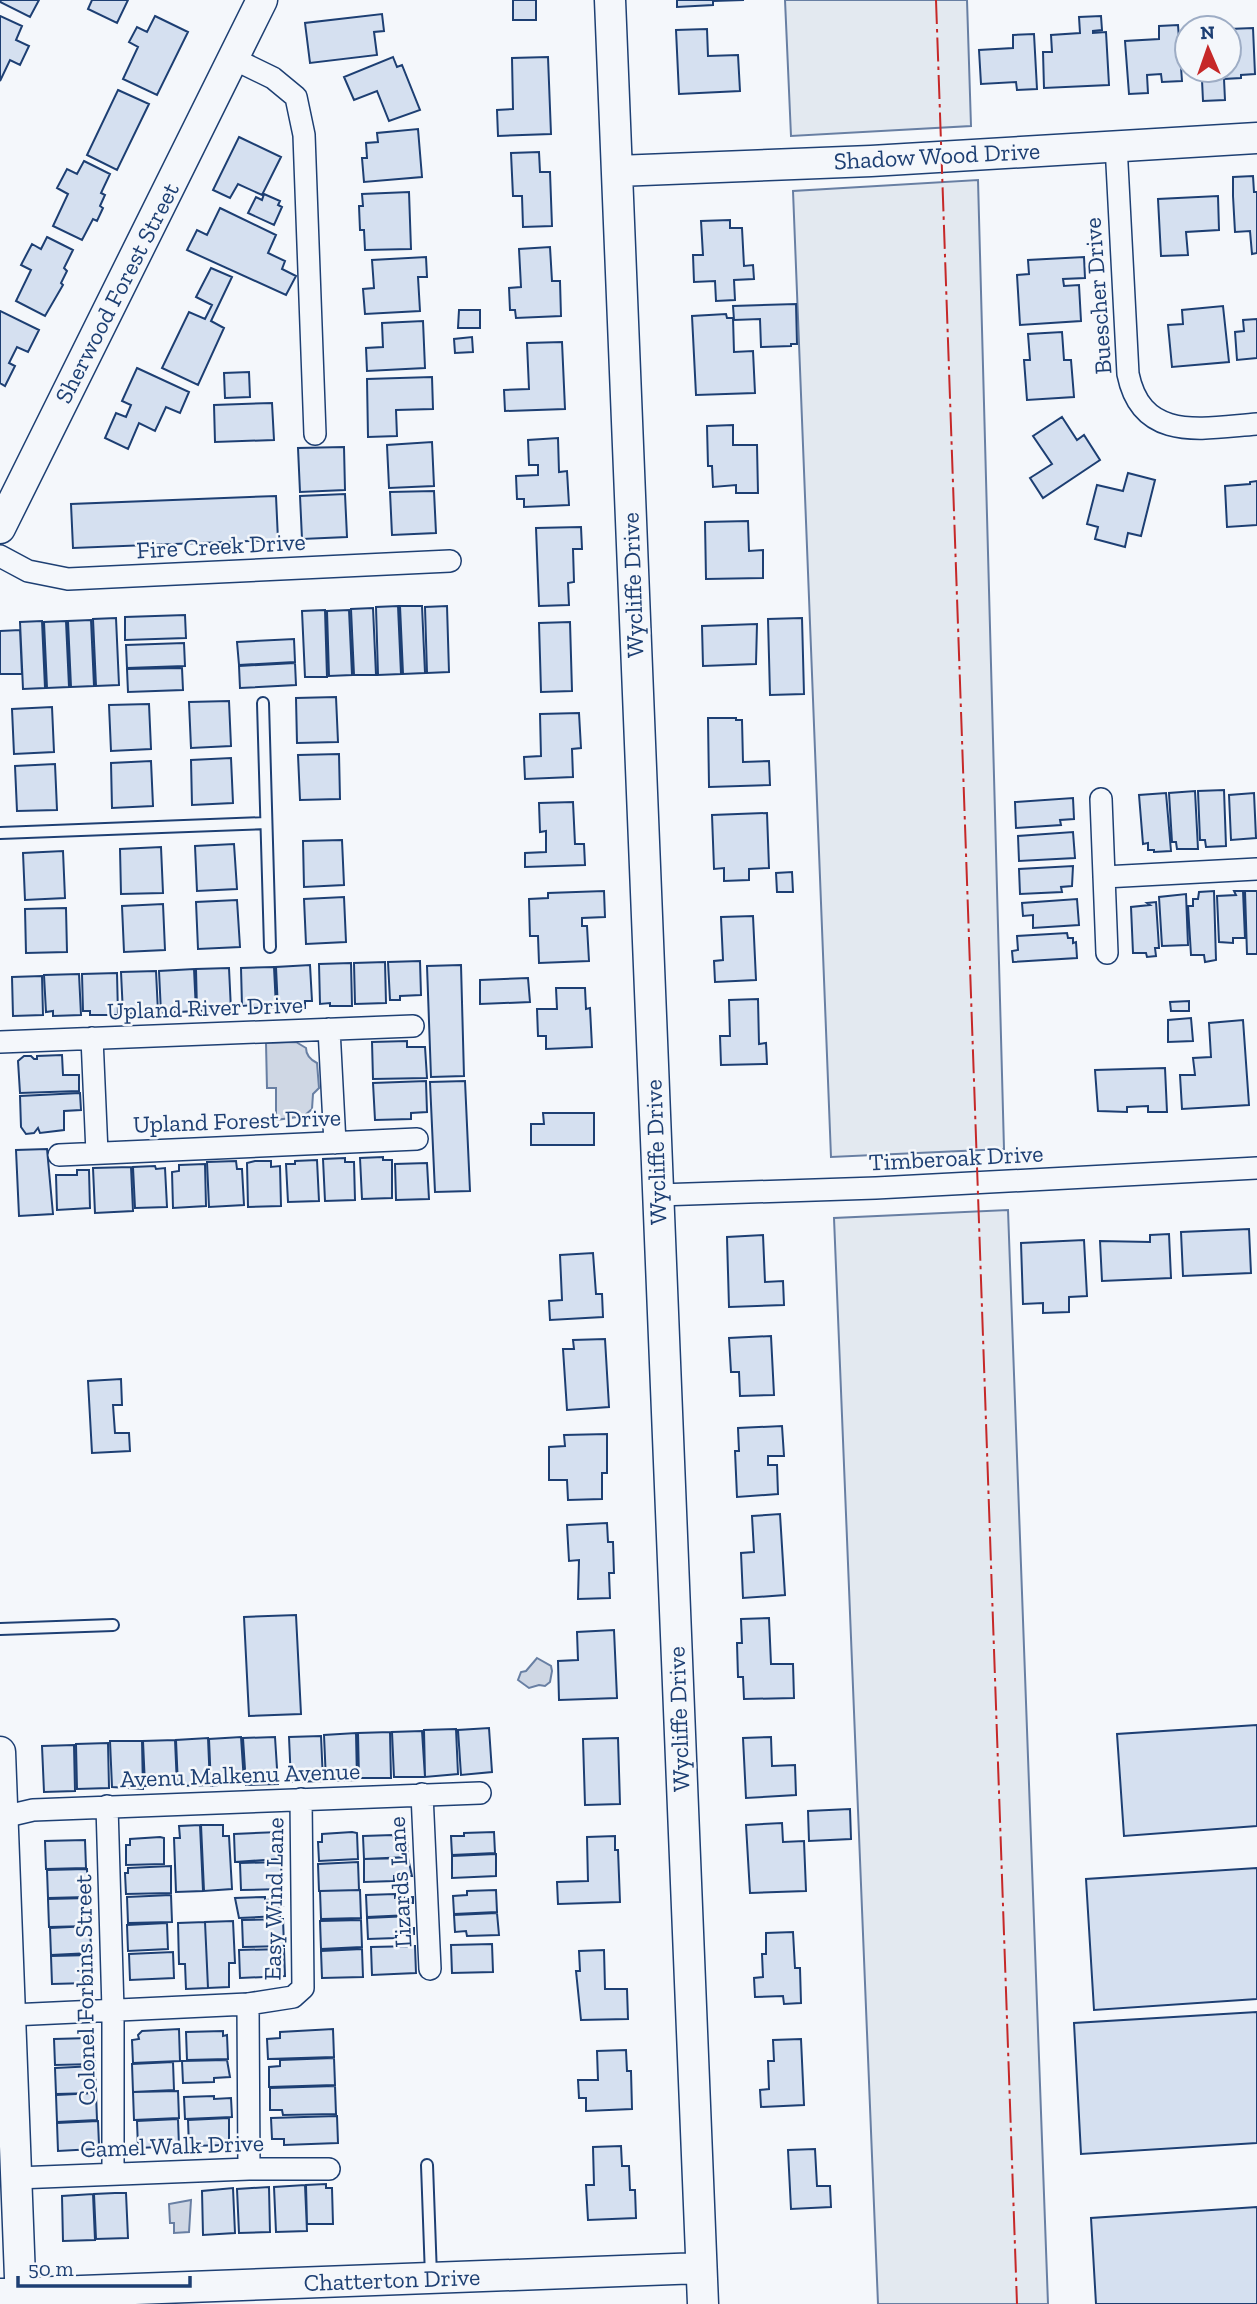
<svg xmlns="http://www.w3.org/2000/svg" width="1257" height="2304" font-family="'Zilla Slab',serif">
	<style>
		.green { fill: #e3e9f0; stroke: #687fa3; stroke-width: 2 }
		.water { fill: #cfd7e4; stroke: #687fa3; stroke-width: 2 }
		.building { fill: #d5e0f0; stroke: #1d3f73; stroke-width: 2 }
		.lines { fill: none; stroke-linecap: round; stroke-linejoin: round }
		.lane-casing { stroke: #1d3f73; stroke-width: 14 }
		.street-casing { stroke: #1d3f73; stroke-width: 24 }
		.secondary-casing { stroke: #1d3f73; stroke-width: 33 }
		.lane { stroke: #f4f7fb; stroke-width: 10 }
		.street { stroke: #f4f7fb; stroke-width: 21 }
		.secondary { stroke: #f4f7fb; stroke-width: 30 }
		.power { stroke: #c62828; stroke-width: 2; stroke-dasharray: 24 5 3.5 5; stroke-linecap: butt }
		.labels { text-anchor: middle; stroke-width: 5; stroke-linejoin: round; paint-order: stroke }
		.street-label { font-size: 24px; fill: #1d3f73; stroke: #f4f7fb }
	</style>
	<rect width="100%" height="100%" fill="#f4f7fb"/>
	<path class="green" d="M785,0H967L971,126L791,136Z
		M978,180L1004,1149L831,1157L793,191Z
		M1008,1210L1048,2304H878L834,1218Z"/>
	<path class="water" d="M296,1042L306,1048C306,1055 311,1060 317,1063L319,1088L313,1094L312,1109L304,1116L276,1120V1088H267L266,1043Z
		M537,1658L551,1666L552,1671L550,1682L545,1686L539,1685L529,1688L518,1680L521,1672L526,1671Z
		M191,2200L189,2232L174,2233V2223H170L169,2204Z"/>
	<path class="building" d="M1,0H39L30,17L0,2Z
		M92,0H128L117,23L88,9Z
		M513,0H536V20H513Z
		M677,0H744L713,1V5L677,7Z
		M382,14L384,31L374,32L377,55L310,63L305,23Z
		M0,16L22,26L16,40L29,46L20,65L10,60L0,81Z
		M155,16L188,32L157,95L123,79L138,47L129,42L137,27L147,32Z
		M1101,16L1102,30L1093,31V33L1106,32L1109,85L1044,88L1043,52H1052L1051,35L1080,33L1079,17Z
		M1178,25L1182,81L1162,82L1161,74L1147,75L1148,93L1129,94L1125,41L1159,39V26Z
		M1253,28L1255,74L1241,75V78L1224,79L1225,100L1203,101L1202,80H1198V70H1229V29Z
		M707,29L708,56L738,55L740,91L679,94L676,30Z
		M1034,34L1037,89L1017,90L1016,82L981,84L979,50L1013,48V35Z
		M393,57L397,67L402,65L420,110L389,121L377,91L354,100L344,77Z
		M548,57L551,134L498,136L497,110L513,109L512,58Z
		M118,90L149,104L117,170L87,155Z
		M418,129L422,177L364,182L362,158H367L366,143L378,142L377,133Z
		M239,137L281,157L262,195L238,184L230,198L213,190Z
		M539,152L540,172H550L552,226L523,227L522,196H513L511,153Z
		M84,161L110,174L101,193L105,195L100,206L103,208L97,221L93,219L82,240L53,226L68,194L57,188L67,169L77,174Z
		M1253,176L1254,192H1257V253L1252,254L1250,231L1235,232L1233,196V177Z
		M409,192L411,249L365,250L364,230H360L359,206H363L362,194Z
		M264,194L280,201L278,205L282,207L274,225L248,213L256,197L262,200Z
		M1218,196L1219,230L1186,232L1188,255L1161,256L1158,199Z
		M220,208L276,235L268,253L285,261L282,269L296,276L286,295L187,250L197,230L207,235Z
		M730,220V228H742L744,266L753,265L754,279L734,280L735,300L716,301L715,281L694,282L693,255H703L701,221Z
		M47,237L73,250L64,268L67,271L61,283L63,285L45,316L16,301L31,270L21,265L32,244L41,249Z
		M550,247L552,281H560L561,316L516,318L515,310H510L509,288L521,287L519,249Z
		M426,257L427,277H418L420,311L365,314L363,289L374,288L372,260Z
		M1084,257L1085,278L1063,279L1064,286L1079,285L1081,321L1020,325L1017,275L1029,274L1028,260Z
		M211,268L232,277L211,321L224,328L198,385L162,368L189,312L205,319L212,305L196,297Z
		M796,304L797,344H791V346L761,347L760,319L734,320L733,306Z
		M1223,306L1229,362L1172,367L1168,325L1183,324L1182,310Z
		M459,310H480V328H458Z
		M0,311L39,330L28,352L17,347L9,363L15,366L5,386L0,383Z
		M726,314L727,318H733L734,352L753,351L755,393L696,395L692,316Z
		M1257,319V358L1237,360L1235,332L1244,331L1243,320Z
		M423,321L425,368L367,371L366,348L383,347L382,323Z
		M1062,332L1064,360H1071L1074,397L1027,400L1024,360H1030L1028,334Z
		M472,337L473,352L455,353L454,339Z
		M562,342L565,409L505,411L504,390L529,389L527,343Z
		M137,368L189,392L180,413L166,407L155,431L139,423L128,449L105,438L116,413L126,417L131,405L122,401Z
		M249,372L250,397L225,398L224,373Z
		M432,377L433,409L396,410L397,436L368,437L367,379Z
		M272,403L274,440L215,442L214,405Z
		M1062,417L1077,440L1084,435L1100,460L1043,498L1030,478L1052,464L1033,436Z
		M733,425V445H757L758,493H736V485L713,487L712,466H708L707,426Z
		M558,438L559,472L567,471L569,505L524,507V499H517L516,476L538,475V465H529L528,440Z
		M432,442L434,486L389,488L387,445Z
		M344,447L345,490L300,492L298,448Z
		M1128,473L1155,480L1141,536L1128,533L1125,547L1095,539L1098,527L1087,524L1097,485L1123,491Z
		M1257,481V525L1227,527L1225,486L1250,484V482Z
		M434,491L436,533L392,535L390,492Z
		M345,494L347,537L302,539L300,496Z
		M276,496L278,540L73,548L71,504Z
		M748,521L749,551L763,550V578L706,579L705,522Z
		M581,527L582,549H573L574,582L568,583L569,605L539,606L536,528Z
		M398,606L401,674L378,675L376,607Z
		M400,606H422L425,673L403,674Z
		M447,606L449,672L427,673L425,607Z
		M373,608L376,675H354L351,609Z
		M325,610L327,677H305L302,611Z
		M349,610L352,675L329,676L327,611Z
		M185,615L186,638L125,640V617Z
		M116,618L119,685L96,686L93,619Z
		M802,618L804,694L770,695L768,619Z
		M91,620L94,686L71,687L68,621Z
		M42,621L45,688L23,689L20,622Z
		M66,621L69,687L47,688L44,622Z
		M570,622L572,691L541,692L539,623Z
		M757,624L756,664L703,666L702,626Z
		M20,630L22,674H0V631Z
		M294,639L295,662L239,665L237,642Z
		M184,643L185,666L127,668L126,645Z
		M295,663L296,685L240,688L239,666Z
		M182,668L183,690L128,692L127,669Z
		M336,697L338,742L297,743L296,698Z
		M229,701L231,746L191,748L189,702Z
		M149,704L151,749L111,751L109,705Z
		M52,707L54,752L14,754L12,709Z
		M579,713L581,748L572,749L573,777L525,779L524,757L541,756L540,714Z
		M708,718H736V720H742L743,762L769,761L770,785L709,787Z
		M339,754L340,799L300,800L298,755Z
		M231,758L233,803L192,805L191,760Z
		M151,761L153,806L112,808L111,763Z
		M55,764L57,810L17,811L15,766Z
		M1224,790L1226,846L1206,847L1205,840H1200L1198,791Z
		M1195,791L1198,849H1177L1176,842H1172L1169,793Z
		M1166,793L1171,851L1154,852V850H1148V843L1143,844L1139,795Z
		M1254,793L1256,838L1231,840L1229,795Z
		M1073,798L1074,819L1060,820L1061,825L1016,828L1015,802Z
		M573,802L575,844H584L585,865L525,867V853L546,852V831L540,832L539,803Z
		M767,813L769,868L749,869V880L724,881V868L714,869L712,815Z
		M1073,832L1075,858L1019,861L1018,836Z
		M342,840L344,885L304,887L303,841Z
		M234,844L237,889L197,891L195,846Z
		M161,847L163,893L121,894L120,849Z
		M63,851L65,898L25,900L23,853Z
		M1073,866L1072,886L1061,887L1062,892L1020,894L1019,869Z
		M792,872L793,892H777L776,873Z
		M604,891L605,917L582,918V926H587L589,961L539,963L538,936H530L529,899L548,898V893Z
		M1214,891L1216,960L1205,962L1204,955H1191L1188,906H1193V899H1198L1199,892Z
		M1234,891H1243L1245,938H1233V943L1219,942L1217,896L1236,895Z
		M1245,891H1257V954H1247Z
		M1186,894L1188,945L1162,946L1159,897Z
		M344,897L346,942L306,944L304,899Z
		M1077,899L1079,925L1033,928V915L1023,916L1022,903Z
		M237,900L240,947L198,949L196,902Z
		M1156,902L1159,948H1155L1156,956L1147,957L1146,953H1133L1131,907L1150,905L1147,903Z
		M163,904L165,950L124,952L122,906Z
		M66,908L67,952L26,953L25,909Z
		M753,916L756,980L715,982L714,961L723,960L721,917Z
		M1067,933L1068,938H1073V943L1076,942L1077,958L1013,962L1012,951L1018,950L1017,936Z
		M420,961L421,995L400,996V1000H390L388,962Z
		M385,962L386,1003L355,1004L354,963Z
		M351,963L352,1006H330V1003L320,1004L319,964Z
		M310,965L312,1001H305V1008L278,1010L276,967Z
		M461,965L464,1076L431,1077L427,966Z
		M274,967L276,1007L253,1008V1005L242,1006L241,968Z
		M229,968L231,1010L197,1011L196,969Z
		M194,969L196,1011L161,1013L159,971Z
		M156,971L158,1012L123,1014L121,972Z
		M117,973L118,1015H90V1011H83L82,974Z
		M79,974L81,1015L53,1016V1011L46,1012L44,975Z
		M42,976L43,1015L13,1016L12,977Z
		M528,978L530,1002L480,1004V980Z
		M556,988H585L586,1009L590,1008L592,1047L546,1049V1036H538L537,1009H557Z
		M758,999L759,1044L766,1043L767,1064L721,1065L720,1036H730L729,1000Z
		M1189,1001V1011H1171L1170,1002Z
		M1191,1018L1193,1041L1168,1042V1020Z
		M1243,1020L1249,1105L1182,1109L1180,1075H1195L1193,1058L1211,1057L1209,1023Z
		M407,1041V1047H425L427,1078L373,1079L372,1042Z
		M62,1055L63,1075H79V1091L20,1093L18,1061L24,1056H31L34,1059H37V1056Z
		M1165,1068L1167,1112H1148V1106L1127,1107V1112L1098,1111L1095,1070Z
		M426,1081L427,1112L411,1113V1119L375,1120L373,1083Z
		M465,1081L470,1191L435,1192L430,1082Z
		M80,1093L81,1110L64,1111V1130L40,1133L38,1128L34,1133L26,1134L21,1127L20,1096Z
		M543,1113H594V1145H531V1124H544Z
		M47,1149L53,1214L19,1216L16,1150Z
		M383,1157V1160H392V1198L362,1199L360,1158Z
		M345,1158V1162H354L355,1200L325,1201L323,1159Z
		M317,1160L319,1201L288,1202L286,1164H295V1161Z
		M236,1161L237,1169H242L244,1205L209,1207L207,1162Z
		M255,1161H271V1167L280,1166L281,1206L248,1207L247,1163Z
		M427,1163L429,1199L396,1200L395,1164Z
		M205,1164L206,1206L173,1208L172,1172L179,1171V1165Z
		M155,1166L156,1169L165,1168L167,1207L135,1208L133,1167Z
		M131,1167L133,1211L95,1213L93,1168Z
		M77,1170H89L90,1208L57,1210L56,1175H77Z
		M1249,1229L1251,1273L1183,1276L1181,1232Z
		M1169,1234L1171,1278L1102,1281L1100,1241L1150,1242V1235Z
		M763,1235L765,1282L783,1281L784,1305L729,1307L727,1237Z
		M1084,1240L1087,1296L1069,1297V1312L1043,1313V1303L1023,1304L1021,1243Z
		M593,1253L596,1294H602L603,1317L550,1320L549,1301L562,1300L560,1255Z
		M771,1336L774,1395L740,1396L739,1372H731L729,1338Z
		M605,1339L609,1407L567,1410L563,1349H574L573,1340Z
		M121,1379L122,1405H113L115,1433H129L130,1451L92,1453L88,1381Z
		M782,1426L784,1456H768V1465H777L778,1494L737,1497L735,1451H739L738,1428Z
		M607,1434V1473H602V1499L568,1500L567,1480H549V1447L565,1446L564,1435Z
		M780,1514L785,1595L743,1598L741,1553L754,1552L752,1516Z
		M607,1523L608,1542H613L614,1573H609L610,1598L578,1599L579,1560L569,1561L567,1525Z
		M296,1615L301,1714L249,1716L244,1617Z
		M769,1618L771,1664H793L794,1698L744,1699L743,1677H738L737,1643H742L741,1619Z
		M614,1630L617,1698L559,1700L558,1661L578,1660L577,1632Z
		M1257,1725V1826L1124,1836L1117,1734Z
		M489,1728L492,1772L461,1775L458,1730Z
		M456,1729L458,1774L425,1777L424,1730Z
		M422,1731L425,1777H394L392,1732Z
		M390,1732L391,1778H359L358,1733Z
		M356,1733L357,1780L326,1781L324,1735Z
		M321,1736L323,1781L291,1782L289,1737Z
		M241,1737L244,1782L211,1786L209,1739Z
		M275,1737L278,1784L246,1785L243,1738Z
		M771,1737L772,1766L795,1765L796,1795L746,1798L743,1738Z
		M208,1738L210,1785L178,1786L176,1740Z
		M618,1738L620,1804L585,1805L583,1739Z
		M175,1740L177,1785L145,1786L143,1741Z
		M110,1741H142L143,1789L112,1787Z
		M108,1743L109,1788L77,1789L76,1744Z
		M74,1745L75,1791L44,1792L42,1746Z
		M850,1809L851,1839L809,1841L808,1811Z
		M782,1823L783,1842L804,1841L806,1891L750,1893L746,1825Z
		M200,1825L203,1891L176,1892L174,1838H180L179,1826Z
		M201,1825H223V1836H229L232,1889L204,1891Z
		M279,1832V1859L235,1862L234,1834Z
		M352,1832L357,1833L358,1859L319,1861L318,1842H322V1834Z
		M494,1832L495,1853L452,1855L451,1836H464V1833Z
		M393,1835L394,1840H407L408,1857L364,1859L363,1836Z
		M615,1836V1850H618L620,1902L558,1904L557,1882L588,1881L587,1837Z
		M160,1837L164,1838V1864L126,1865V1845H130V1839Z
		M85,1840L86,1868L46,1869L45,1841Z
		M496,1854V1876L452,1878V1856Z
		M408,1858L412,1876H394V1881L364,1882V1859Z
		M281,1862L282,1889L241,1890L240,1863Z
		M358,1862L359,1890L319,1891L318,1864Z
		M171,1866V1893L126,1894L125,1873H128V1868Z
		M1257,1868V1999L1094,2010L1086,1879Z
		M87,1869L88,1897L48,1898L47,1870Z
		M360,1890L361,1918L321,1919L320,1891Z
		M496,1890L497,1912L454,1914L453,1896L467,1895V1891Z
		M395,1894V1898L413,1897V1903H409L410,1915L367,1917L366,1895Z
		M171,1895L172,1922L128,1923L127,1897Z
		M265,1897V1900L282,1899L283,1906H279L280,1916L239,1918L235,1898Z
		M89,1898L90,1926L49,1927L48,1899Z
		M497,1913L499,1935L467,1936L466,1931L455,1932L454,1915Z
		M410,1916V1928H414V1934L396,1935V1938L368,1939L367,1918Z
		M283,1919L284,1946L243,1947L242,1920Z
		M361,1920L362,1947L321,1949L320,1921Z
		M233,1921L235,1963H229V1987L208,1988L205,1922Z
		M205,1922L208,1988L186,1989L185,1964H179L178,1923Z
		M167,1923L168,1949L128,1951L127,1925Z
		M90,1926L91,1953L51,1955L50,1928Z
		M793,1932L795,1968H800L801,2003L784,2004L783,1996L755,1997L754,1978L763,1977L762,1954H766V1933Z
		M492,1944L493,1972L452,1973L451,1945Z
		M415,1946L416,1973L372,1975L371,1947Z
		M284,1949L285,1976L240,1978L239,1950Z
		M362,1949L363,1977L322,1978L321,1951Z
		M604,1950L605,1989H627L628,2019L581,2020L576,1971H580L579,1951Z
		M173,1952L174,1978L130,1980L129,1954Z
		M91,1955L92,1976H88V1983L52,1984L51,1956Z
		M1257,2012V2143L1081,2154L1074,2023Z
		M179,2029L180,2061L133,2063L132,2040L139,2039L138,2035L142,2031Z
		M333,2029L334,2057L268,2059L267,2039L280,2038V2032Z
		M223,2031V2036L227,2035L228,2059L187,2060L186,2032Z
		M90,2038V2043H94L95,2064L55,2065L54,2039Z
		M801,2039L804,2105L761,2107L760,2090L769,2089L768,2061H774L773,2040Z
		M626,2050L627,2071H631L632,2109L586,2111V2098H579L578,2080H598L597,2051Z
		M334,2058L335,2085L269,2087V2067L280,2066V2060Z
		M227,2060L230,2077L214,2078V2082L183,2083L182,2061Z
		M173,2062L174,2090L133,2092L132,2064Z
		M95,2066L96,2093L56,2094L55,2068Z
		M335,2086L336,2114L283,2115L282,2110H270V2088Z
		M178,2091L179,2118L134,2120L133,2092Z
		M96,2093L97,2120L57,2122L56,2095Z
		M214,2096V2099L231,2098L232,2117L185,2119L184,2097Z
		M337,2116L338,2143L284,2145V2139H272L271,2118Z
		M229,2118V2145L189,2146L188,2120Z
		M178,2119L179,2146L138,2148L137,2121Z
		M98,2121L99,2145H94V2149L58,2151L57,2123Z
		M621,2146L622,2166H629L630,2190H635L636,2218L588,2220L586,2185H594L593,2147Z
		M815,2149L817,2186H830L831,2207L791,2209L788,2150Z
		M326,2184V2188H332L333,2224H307L306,2185Z
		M305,2185L307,2231L276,2232L274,2187Z
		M269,2187L270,2232L239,2233L237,2189Z
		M233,2188L235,2233L203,2235L202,2191Z
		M115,2193H126L128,2238L96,2239L94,2194Z
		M93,2194L95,2240L63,2241L62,2196Z
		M1257,2207V2304H1096L1091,2218Z"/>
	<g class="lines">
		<defs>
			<path id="lane" d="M263,703L270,947
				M0,833L266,823
				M0,1629L113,1625
				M427,2165L431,2276"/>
			<path id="street" d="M234,59L273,78L296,97L304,135L315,434
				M1116,145L1128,374C1142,443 1203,428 1257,424
				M0,556L28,571L68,579L450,561
				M1101,799L1107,953
				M1104,877L1257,869
				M329,1029L335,1143
				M92,1038L97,1153
				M0,1042L413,1026
				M59,1155L417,1139
				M658,1195L876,1188L1257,1168
				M422,1794L430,1969
				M107,1806L113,2010V2174
				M3,1817L33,1810L480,1793
				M248,2004L249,2169
				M11,2015L248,2004L293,1997L303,1988L301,1799
				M16,2178L249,2169H329"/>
			<path id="secondary" d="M610,0L703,2304
				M617,171L871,161L1257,138
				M0,528L262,0
				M0,1752L21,2304
				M0,2294L701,2268"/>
		</defs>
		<use href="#lane" class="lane-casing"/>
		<use href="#street" class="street-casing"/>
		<use href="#secondary" class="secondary-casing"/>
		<use href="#lane" class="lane"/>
		<use href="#street" class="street"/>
		<use href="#secondary" class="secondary"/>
		<path class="power" d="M936,0L1017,2304"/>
	</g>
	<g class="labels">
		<g class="street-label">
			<text transform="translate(937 156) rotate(-3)" y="8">Shadow Wood Drive</text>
			<text transform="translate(117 293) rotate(-63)" y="8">Sherwood Forest Street</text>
			<text transform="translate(1098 296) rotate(-94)" y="8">Buescher Drive</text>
			<text transform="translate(221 546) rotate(-3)" y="8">Fire Creek Drive</text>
			<text transform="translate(633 585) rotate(-92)" y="8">Wycliffe Drive</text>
			<text transform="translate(205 1008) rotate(-2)" y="8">Upland River Drive</text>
			<text transform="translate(237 1121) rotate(-2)" y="8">Upland Forest Drive</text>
			<text transform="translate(656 1152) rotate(-92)" y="8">Wycliffe Drive</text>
			<text transform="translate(956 1158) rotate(-3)" y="8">Timberoak Drive</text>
			<text transform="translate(679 1719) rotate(-92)" y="8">Wycliffe Drive</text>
			<text transform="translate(240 1775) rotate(-2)" y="8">Avenu Malkenu Avenue</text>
			<text transform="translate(400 1882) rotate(-93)" y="8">Lizards Lane</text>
			<text transform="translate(274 1899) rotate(-89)" y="8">Easy Wind Lane</text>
			<text transform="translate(85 1990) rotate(-91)" y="8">Colonel Forbins Street</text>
			<text transform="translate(172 2146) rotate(-2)" y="8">Camel Walk Drive</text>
			<text transform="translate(392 2280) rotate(-2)" y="8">Chatterton Drive</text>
		</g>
	</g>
	<g transform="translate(1208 49) rotate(358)"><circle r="33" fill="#f4f7fb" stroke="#9eadc5" stroke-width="2"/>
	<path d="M0-5L12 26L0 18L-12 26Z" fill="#c62828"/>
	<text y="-10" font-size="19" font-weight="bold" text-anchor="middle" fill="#1d3f73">N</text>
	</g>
	<path d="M18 2276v10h172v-10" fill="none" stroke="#1d3f73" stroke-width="3.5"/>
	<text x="28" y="2276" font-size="21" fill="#1d3f73" stroke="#f4f7fb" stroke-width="5" paint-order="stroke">50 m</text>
</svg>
